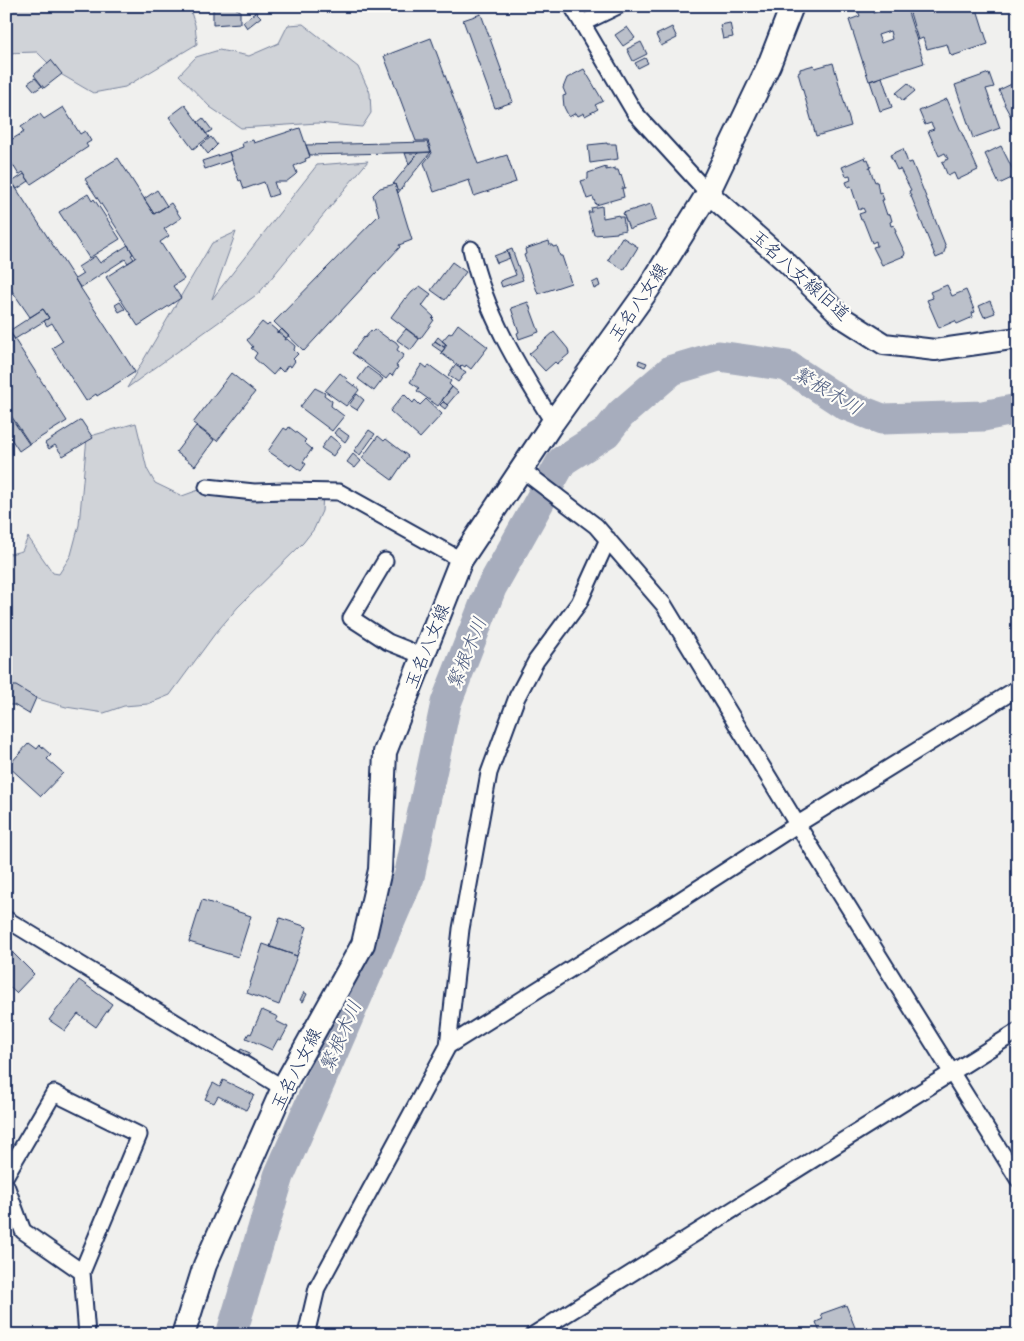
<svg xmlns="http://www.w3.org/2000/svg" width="1024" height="1341" font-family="Itim,'Klee One',sans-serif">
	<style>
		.green { fill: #d0d3d8; stroke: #76819b }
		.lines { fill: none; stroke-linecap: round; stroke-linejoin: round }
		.river { stroke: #a7adbd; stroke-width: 31 }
		.building { fill: #bbc0ca; stroke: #1b2f5e; fill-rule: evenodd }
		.street-casing { stroke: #1b2f5e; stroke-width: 19 }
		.secondary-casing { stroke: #1b2f5e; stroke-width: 24 }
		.primary-casing { stroke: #1b2f5e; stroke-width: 26 }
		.street { stroke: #fdfcf7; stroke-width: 15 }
		.secondary { stroke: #fdfcf7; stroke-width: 20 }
		.primary { stroke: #fdfcf7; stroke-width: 22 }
		.labels { text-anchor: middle; stroke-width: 4.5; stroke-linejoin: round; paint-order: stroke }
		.street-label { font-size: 18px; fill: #1b2f5e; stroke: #fdfcf7 }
		.water-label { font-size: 19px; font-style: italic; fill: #4c5b7f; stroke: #fdfcf7 }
	</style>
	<rect width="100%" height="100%" fill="#f0f0ee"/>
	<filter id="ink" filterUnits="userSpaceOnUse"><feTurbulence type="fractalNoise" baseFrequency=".02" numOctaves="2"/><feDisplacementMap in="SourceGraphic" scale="10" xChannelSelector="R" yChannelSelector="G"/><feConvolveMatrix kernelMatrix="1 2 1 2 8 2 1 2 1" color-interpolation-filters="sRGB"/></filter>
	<g filter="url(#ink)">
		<path class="green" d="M6,6H189L195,25L197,44L125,87L93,93L57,72L37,52L6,53Z
			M303,24L358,67L370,93L371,113L362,127L318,123L241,128L210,107L179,75L196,57L219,50L249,56L279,43L288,25Z
			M368,161L259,293L127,388L212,243L236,232L212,299L317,165Z
			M136,423L147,469L155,483L182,496L207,487L323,493L322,511L314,529L303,543L238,607L214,635L170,695L148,704L124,706L104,713L66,707L38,699L6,684V552L10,554L22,551L28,537L53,573L59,574L71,555L79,525L87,437Z"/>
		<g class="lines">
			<path class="river" d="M231,1335L279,1176L409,877L446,703L491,588L562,461L606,433L621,414L672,370L719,356L787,366L846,405L882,419L983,416L1018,409"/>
		</g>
		<path class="building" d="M213,6H244L237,7V10H240V23L213,25Z
			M584,6H607L589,16Z
			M893,6H906L924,63L869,81L849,20L860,16L858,11L871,7L873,13ZM890,31L892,39L881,43L878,35Z
			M908,6H976L988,44L952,56L950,54L947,44L927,49L923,38L918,40Z
			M256,12L261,17L247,28L243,22Z
			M481,14L513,102L495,108L463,20Z
			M730,23L733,37L723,39L720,25Z
			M627,27L635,38L623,46L615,35Z
			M672,27L677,38L661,46L656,35Z
			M431,38L478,164L507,155L516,182L474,196L469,180L434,192L424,163L432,153L428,141H416L384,56Z
			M641,42L647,54L633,61L627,49Z
			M645,58L648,63L638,68L635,63Z
			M51,60L62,74L44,88L34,75Z
			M833,63L851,126L816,136L798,73L800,72V69L814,65L815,68Z
			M584,69L603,101L595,105L598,109L585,116L584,113L578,116L576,113L569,117L564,107L563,96L566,95L563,88L567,78Z
			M989,73L994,87L986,89L1000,128L973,138L955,85Z
			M882,77L892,107L880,111L870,81Z
			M35,78L42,86L35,91L28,83Z
			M1018,81V123L1015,124L1004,104H1005L999,90Z
			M908,83L915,91L903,101L896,93Z
			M947,99L978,170L957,180L954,173L948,176L942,162L948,159L945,153L939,156L928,131L934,129L931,123L925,125L919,111Z
			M185,105L209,137L193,149L169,117Z
			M63,107L80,134L85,131L91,141L86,144L88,147L31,184L23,172L19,175L8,157L11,155L6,148V143L24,132L21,127L40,114L44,119Z
			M203,118L212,130L206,134L198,122Z
			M300,128L310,157L305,159L306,161L294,166L297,173L295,175L286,182H274L278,194L269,197L264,182L244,189L241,180L239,181L229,152L243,147L242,143L253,140L254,143Z
			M211,137L217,145L208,154L201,145Z
			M427,142L431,152L310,155L306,145Z
			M607,143V144H616L618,159L590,163L588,145Z
			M1001,146L1016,176L999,184L985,154Z
			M903,149L908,163L912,162L946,247L943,255L936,258L909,191L911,190L900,169L897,170L890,155Z
			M229,152L232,160L205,169L202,161Z
			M431,152L412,175L398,193L395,184H393L418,153Z
			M405,153H418L409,164Z
			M865,157L866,160L868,159L871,167H869L875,182L877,181L879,193L881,192L884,200H882L887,215L890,214L892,221L890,222L891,226L894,225L896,232H895L905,253L904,256L882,265L873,247L877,246L876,241L872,243L863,220H861L859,214L865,212L863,208L859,210L851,186L848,187L846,182L851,180L850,175L846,176L842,167Z
			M118,158L154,214L171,203L181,218L164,229L169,236L160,242L184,279L173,286L181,298L138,326L106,277L136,258L85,179Z
			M606,167V170L615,168V170H618L620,176L621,175L625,188H622L624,197L596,205L593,197L587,199L581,181L588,179V173Z
			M24,174L29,181L17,189L12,182Z
			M12,182L135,372L97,396L96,394L86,401L52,348L63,341L52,323L47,326L44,321L49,318L43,309L30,317L6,282V186Z
			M395,184L412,240L399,245L400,247L304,351L274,322L379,215L373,195L380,188Z
			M157,190L167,206L154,214L144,199Z
			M88,194L92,201L94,199L120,239L89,258L59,212Z
			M651,204L656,220L629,229L623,213Z
			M602,206L603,218L619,215V217H623L625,230L617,232V233L594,235L588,212H592L591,208Z
			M622,237L638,247L624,270L608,260Z
			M549,241L550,245H552L553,247L557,246L560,256H562L571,283L538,294L524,255L526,254L525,249Z
			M128,245L133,254L131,255L134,259L128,263L125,259L80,288L75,279L83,274L78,267L95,256L100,263Z
			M512,249L523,280L502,287L500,281L516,275L507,251Z
			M507,251L510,258L497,263L494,256Z
			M452,262L466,272L445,300L431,290Z
			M598,280L600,286L594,289L592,283Z
			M947,285L952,296L966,290L975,312L972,313L973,317L957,324L955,321L939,328L927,300L933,298L930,292Z
			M420,286L431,294L422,306L434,317L432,319L434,320L420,339L391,317L405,298L406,299L412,292Z
			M990,301L995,313L984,317L979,306Z
			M120,302L125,309L119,312L115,305Z
			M528,302L539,332L519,339L517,333L519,332L511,308Z
			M43,309L49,318L15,339L9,331Z
			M262,322L267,326L269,324L277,331V333L278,332L286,338L285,340L287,339L295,346L294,350L298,354L293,359L295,361L291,367L288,365L283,372L279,368L273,375L254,358L257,353L251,348L253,347L247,340Z
			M458,324L488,347L471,369L466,365L465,367L462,365L460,367L441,353L447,345L442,341L449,333L451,334Z
			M6,326L67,421L30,444L6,408Z
			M282,329L289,336L286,338L279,332Z
			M375,329L390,340L391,339L396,342L399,346L397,350L404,355L396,366L398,367L392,376L390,374L386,379L352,353L364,337L365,338L371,330L373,332Z
			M406,329L419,339L411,350L397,340Z
			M554,332L568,349L569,354L557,364L555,362L545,371L529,354Z
			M438,337L446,344L444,347L435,341Z
			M435,341L445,348L442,352L432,345Z
			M639,360L647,363L645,367L638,364Z
			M422,364L427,368L429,365L451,381L449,384L452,387L438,406L417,391L419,388L410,382Z
			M455,365L466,372L458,382L448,375Z
			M367,367L383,379L374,391L358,379Z
			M231,373L255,392L217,441L193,423Z
			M340,373L347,379L346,380L354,386L355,385L359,390L346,406L325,391Z
			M452,387L458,392L447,405L442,400Z
			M315,388L325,393L324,395L332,401L331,406L344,416L332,431L300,407Z
			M357,394L364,400L357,410L349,405Z
			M404,394L413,403L415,400L420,405L426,399L442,414L420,438L390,411Z
			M443,402L448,405L445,409L440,405Z
			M12,419L29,444L19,451L6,431V423Z
			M81,420L93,438L63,456L55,445L49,449L45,443Z
			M196,426L214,440L195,466L176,452Z
			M289,427L306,440L304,442L306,444L312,449L303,462L306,464L301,471L291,464L290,466L268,451L284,428L287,430Z
			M338,428L349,436L345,442L334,433Z
			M369,430L375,434L360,455L354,451Z
			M330,436L341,445L333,456L321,448Z
			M378,436L384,441L386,439L408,456L392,480L362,458Z
			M353,454L361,461L355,468L347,462Z
			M6,686H16L36,698L29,714L14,705H6Z
			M29,743L37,749L40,745L51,755L47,759L63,773L41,796L8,766Z
			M202,900L251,916L238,957L189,942Z
			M280,918L307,927L297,956L270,947Z
			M263,944L297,956L279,1005L247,993Z
			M6,946L34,974L16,993L6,984Z
			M79,980L112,1004L96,1027L78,1014L65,1031L49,1020Z
			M304,992L307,994L303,1002L300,1000Z
			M262,1010L278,1017L276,1021L288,1027L281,1040L278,1039L272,1050L246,1038L249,1033L251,1034Z
			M241,1049L250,1053L248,1057L239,1053Z
			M223,1080L254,1095L246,1110L218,1096L214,1103L205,1099L213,1083L220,1087Z
			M846,1305L858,1335H821L816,1322L823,1319L821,1314Z"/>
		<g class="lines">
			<defs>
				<path id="street" d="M572,6L635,113L708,193
					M583,23L618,6
					M471,249C485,313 519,368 553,422
					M521,469L596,526L664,605L811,847L1018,1179
					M207,487L254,492L285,491L339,492L461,560
					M385,561L351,618L388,642L423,656
					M6,919L283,1088
					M448,1046L671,906L798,824L1018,688
					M6,1175L54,1093L139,1135L82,1272L87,1335
					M6,1185L23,1231L82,1272
					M306,1335L317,1288L448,1046L461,929L489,773L517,697L536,661L579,603L608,539
					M533,1335L1018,1031"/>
				<path id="secondary" d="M708,193L786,262L843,318L884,344L935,350L1018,338"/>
				<path id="primary" d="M183,1335L205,1265L283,1088L363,944L380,870L385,752L461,560L553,422L649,288L708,193L769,65L792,6"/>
			</defs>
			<use href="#street" class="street-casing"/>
			<use href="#secondary" class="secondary-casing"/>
			<use href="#primary" class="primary-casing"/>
			<use href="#street" class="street"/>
			<use href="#secondary" class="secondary"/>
			<use href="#primary" class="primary"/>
		</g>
	</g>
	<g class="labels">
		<g class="street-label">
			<text transform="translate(800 275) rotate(42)" y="6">玉名八女線旧道</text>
			<text transform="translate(638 302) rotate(-56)" y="6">玉名八女線</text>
			<text transform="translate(427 646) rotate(-68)" y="6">玉名八女線</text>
			<text transform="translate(296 1069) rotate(-63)" y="6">玉名八女線</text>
		</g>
		<g class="water-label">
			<text transform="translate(828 390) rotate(31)" y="7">繁根木川</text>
			<text transform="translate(466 653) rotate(-68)" y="7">繁根木川</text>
			<text transform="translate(340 1036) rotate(-66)" y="7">繁根木川</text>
		</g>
	</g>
	<rect width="1024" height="1341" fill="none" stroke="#fdfcf7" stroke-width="25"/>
	<rect x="12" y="12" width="999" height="1316" fill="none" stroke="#1b2f5e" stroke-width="2" filter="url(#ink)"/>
</svg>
